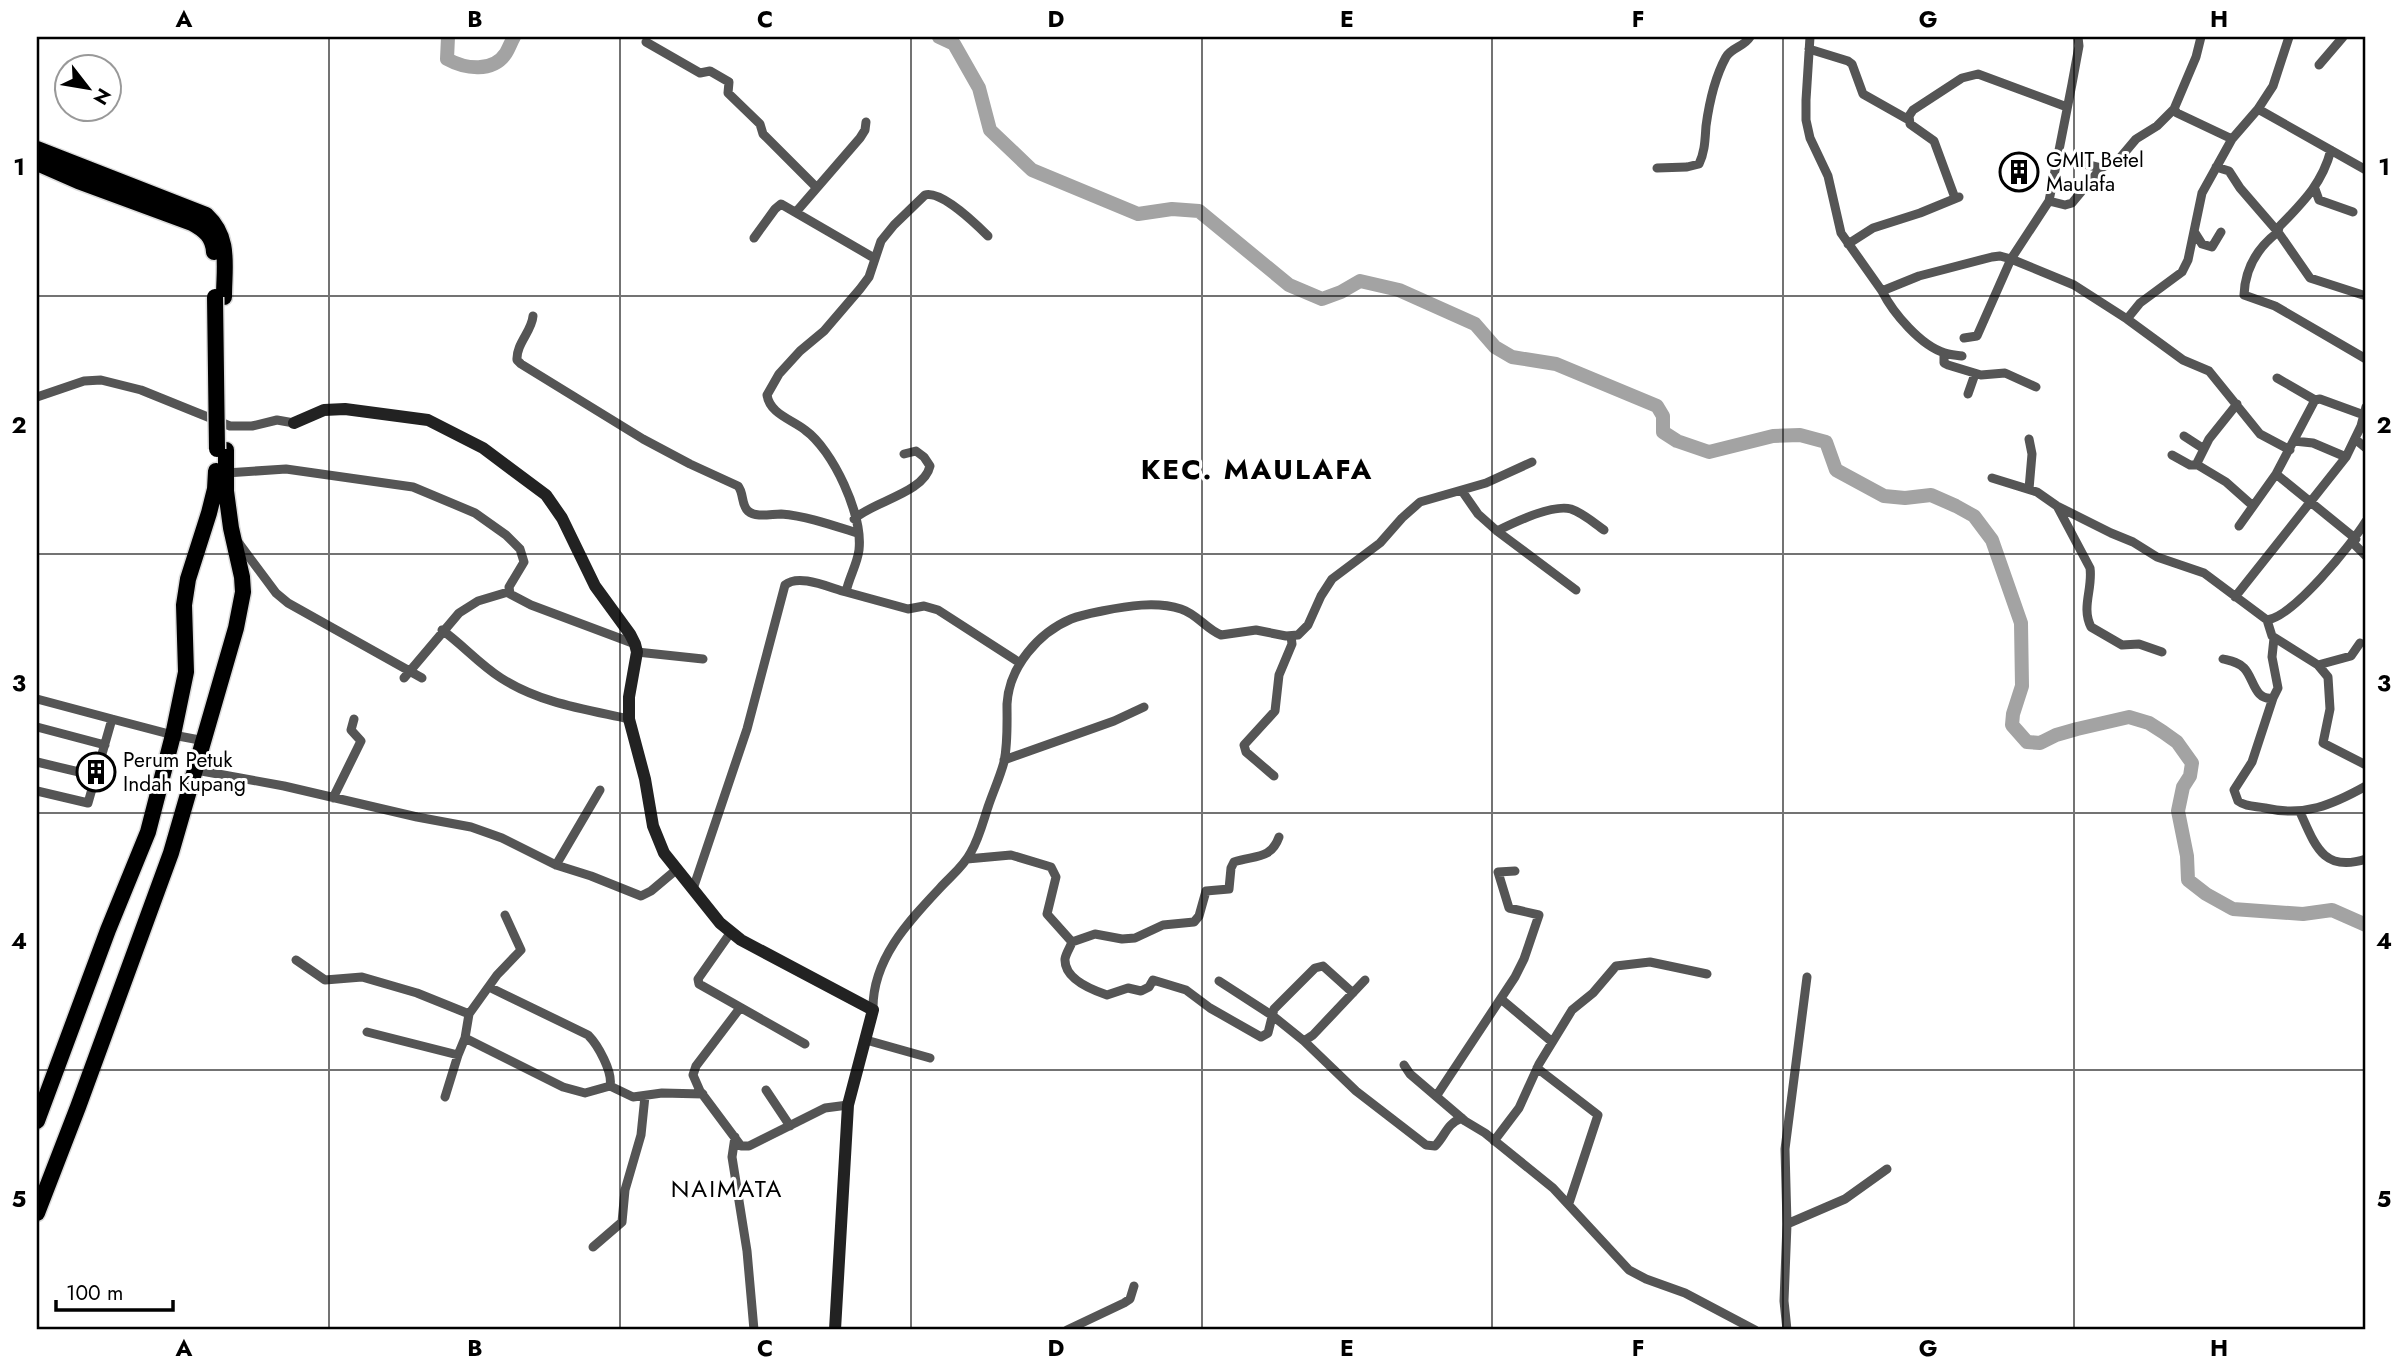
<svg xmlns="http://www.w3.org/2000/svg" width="2403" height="1367" font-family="Jost,sans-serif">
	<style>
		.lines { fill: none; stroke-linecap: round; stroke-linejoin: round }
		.river { stroke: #a3a3a3; stroke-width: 14 }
		.highway-casing { stroke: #dbdbdb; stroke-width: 19 }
		.street { stroke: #555; stroke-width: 9 }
		.secondary { stroke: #222; stroke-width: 12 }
		.highway { stroke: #000; stroke-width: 16 }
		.highway-bridge-casing { stroke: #dbdbdb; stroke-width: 19; stroke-linecap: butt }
		.highway-bridge { stroke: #000; stroke-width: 16 }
		.grid { fill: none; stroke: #000; stroke-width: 2; stroke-opacity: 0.55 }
		.labels { text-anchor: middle; stroke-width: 6; stroke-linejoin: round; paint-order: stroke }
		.poi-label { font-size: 21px; fill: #000; stroke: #fff; text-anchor: start }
		.quarter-label { font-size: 24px; letter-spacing: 2px; fill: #000; stroke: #fff }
		.district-label { font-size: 28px; font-weight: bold; letter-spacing: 2px; fill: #000; stroke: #fff }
		.neatline { fill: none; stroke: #000; stroke-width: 2.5 }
		.grid-label { font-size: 23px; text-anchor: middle; font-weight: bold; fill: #000 }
	</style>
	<rect width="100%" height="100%" fill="#fff"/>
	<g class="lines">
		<path class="river" d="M448,37L447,59C465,69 493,73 506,53C509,48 511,42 514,37
			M939,37L954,44L979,88L990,130L1032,170L1138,214L1172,209L1199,211L1289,285L1322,299L1341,292L1360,281L1399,290L1475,324L1495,347L1512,357L1556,364L1657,406L1663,416V432L1677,441L1709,452L1773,436L1800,435L1826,442L1836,470L1884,496L1905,498L1931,495L1956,506L1974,516L1992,540L2021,623L2022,686L2013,714L2012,725L2027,742L2040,743L2056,735L2077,729L2129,717L2149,723L2163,732L2177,742L2192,763L2190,776L2183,787L2178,811L2187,856L2188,880L2206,894L2233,909L2303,914L2332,910L2366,925"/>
		<defs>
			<path id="highway" d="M37,149L206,215C231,238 224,266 224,297
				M37,163L78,181L192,223C205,230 213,237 214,252
				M37,1121L108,930L148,832L173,735L186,672L184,605L188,579L209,513L215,489L216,471
				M37,1213L78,1107L171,853L236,628L243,592L242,577L231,528L226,491V450"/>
		</defs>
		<use href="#highway" class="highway-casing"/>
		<path class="street" d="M1810,37L1806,100V120L1810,138L1828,176L1841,233L1882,291L1919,276L1992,257L2000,256L2011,259L2049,201L2072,84L2079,46L2078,37
			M2201,37L2196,57L2174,109L2177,113L2232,139
			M646,42L700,73L710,71L729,82L728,93L760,124L763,134L816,187
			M1809,49L1848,61L1852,64L1863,94L1909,120
			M2319,65L2343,37
			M2258,109L2366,170
			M2331,150C2322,184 2303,202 2279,227L2278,232L2310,278L2366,296
			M2059,158L2101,168L2120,158L2136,139L2157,126L2174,109
			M2216,167L2229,171L2240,188L2278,232C2257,248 2245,268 2244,295L2275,306L2366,359
			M1657,168L1687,167L1699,164C1705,152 1705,139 1706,126C1709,104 1715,77 1726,57C1732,47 1744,47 1750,37
			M2315,189L2319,200L2353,212
			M1955,198L1934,141L1910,124L1909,116L1913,110L1962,78L1978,74L2067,107
			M2049,201L2065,205L2072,203L2101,168
			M796,212L860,138L865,130L866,122
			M2195,233L2202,244L2212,247L2221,232
			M988,236C976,224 941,190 925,195L894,225L881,241L869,277L860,289L824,331L800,351L779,374L767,395C770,414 791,419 805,430C833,450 863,515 859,550C857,565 849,577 846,592L908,609L924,606L938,610L1020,663
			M754,238L775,209L781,204L874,258
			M1848,244L1873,228L1920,213L1959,197
			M1882,291C1893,313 1921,346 1945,353C1950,355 1957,355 1962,356
			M533,316C532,331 516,344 517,360L521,364L643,439L690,464L738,486C744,493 741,505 748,511C756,518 771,514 781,514C807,516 832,525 857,533
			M2127,319L2140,303L2182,272L2188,260L2202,193L2232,139L2258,109L2273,86L2289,37
			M1964,338L1977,336L2011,259L2074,285L2127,319L2183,360L2209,371L2260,434L2290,450
			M1944,353V363L1948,365L1981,375L2005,373L2036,387
			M2277,378L2315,400
			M1968,394L1975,374
			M37,397L84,381L101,380L141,390L230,426H252L277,420L294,423
			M2184,436L2204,449
			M2355,439L2366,448
			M2294,441L2313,443L2346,457
			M2172,455L2190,465H2196L2209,439L2237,404
			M2196,464L2226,482L2253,506
			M226,473L286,469L413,487L475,513L506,535L520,549L524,562L509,587L510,594L531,605L635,644
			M2276,474L2356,539
			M1992,478L2037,492L2057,506L2111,533L2133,542L2157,557L2204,573L2267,620C2293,617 2352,544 2366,521
			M2029,489L2032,454L2029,439
			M1462,491L1478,514L1497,531L1576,590
			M2057,506L2090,568C2093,589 2081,607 2091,627L2122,645L2139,644L2162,652
			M854,519C874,501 924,493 930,466L924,457L916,451L904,454
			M2239,526L2276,474L2315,400L2320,399L2364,415
			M1497,531C1513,523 1553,504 1571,509C1583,513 1594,523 1604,530
			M238,542L276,593L288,603L422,678
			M2353,543L2366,556
			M2235,597L2346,457L2361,426L2366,407
			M2267,620L2272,636L2318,665L2328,677L2330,709L2323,743L2366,765
			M442,630C463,645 479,664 501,678C540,703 584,709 629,719
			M637,652L703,659
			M2223,659C2231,661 2238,662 2244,668C2254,678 2254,701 2273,698L2278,688L2272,657L2274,638
			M2318,665L2351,656L2360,643
			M404,678L459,613L478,601L508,592
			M2273,698L2252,762L2234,790L2238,801C2246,807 2255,806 2265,808C2304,817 2332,805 2366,786
			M37,699L112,719
			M37,727L105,745
			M1004,760L1114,721L1144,707
			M37,762L96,776
			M196,770L284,786L417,817L471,827L502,838L556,865L591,876L641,896L651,891L676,870
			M1274,776L1246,752L1244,745L1275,711L1279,675L1292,644L1291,636
			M37,791L88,803L112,719L173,735L205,741
			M333,798L361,741L351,730L354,719
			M2300,812C2315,845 2323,873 2366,859
			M1279,837C1271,860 1254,855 1234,862L1231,868L1229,889L1206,891L1199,916L1194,922L1163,925L1135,938L1122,939L1095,934L1072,942C1070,948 1066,953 1065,959C1064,979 1092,990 1107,995L1128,988L1141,991L1149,987L1153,980L1186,990L1210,1008L1261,1037L1268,1033L1274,1009L1315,968L1323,966L1353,993
			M967,859L1011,855L1051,867L1056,877L1047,914L1072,942
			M556,865L600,790
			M693,889L747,729L785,585C799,573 830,588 846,592
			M505,915L521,950L497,975L469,1014L465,1038L563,1087L585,1093L610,1086L633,1097L662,1093L703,1094
			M731,932L698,979L699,984L805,1044
			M296,960L325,980L362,977L417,993L469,1014
			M1219,981L1273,1016L1304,1041L1313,1035L1365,980
			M489,987L588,1035C598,1045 613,1072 610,1086
			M1501,999L1551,1041
			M740,1008L696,1066L693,1075L700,1091L741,1146H749L825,1108L848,1105
			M873,1010C872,960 908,922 940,888C951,876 964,866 971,852C979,838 983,822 988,807C993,792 1000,777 1004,762C1008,743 1007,723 1007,704C1009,667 1038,633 1071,619C1081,615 1092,613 1102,611C1127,606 1156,601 1181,609C1197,614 1206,629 1221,635L1256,630L1286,636L1298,635L1308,625L1321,596L1332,579L1380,543L1402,518L1420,502L1486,483L1532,462
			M367,1032L458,1055L465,1038
			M866,1040L930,1058
			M1304,1041L1356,1091L1426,1145L1435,1146C1446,1135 1446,1124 1462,1118
			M1404,1065L1410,1074L1465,1121L1485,1133L1553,1188L1629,1270L1646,1279L1685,1293L1755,1330
			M1537,1068L1598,1115L1569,1203
			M766,1090L790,1126
			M1437,1095L1515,977L1524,959L1539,915L1509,908L1498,872L1515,871
			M445,1097L458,1055
			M735,1137L732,1157L747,1251L754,1330
			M1494,1141L1519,1108L1539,1064L1572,1010L1593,993L1616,966L1650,962L1707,974
			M1787,1224L1845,1199L1887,1169
			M593,1247L622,1222L625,1190L641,1135L645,1096
			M1067,1330L1124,1303L1130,1299L1134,1286
			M1787,1330L1784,1301L1787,1224L1785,1149L1807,977"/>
		<path class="secondary" d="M294,423L324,410L345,409L428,420L483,448L546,495L562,518L595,586L630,634L635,644L637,652L629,697V719L645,779L653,826L664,853L720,923L741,940L873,1010L848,1105L835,1330"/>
		<use href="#highway" class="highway"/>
		<defs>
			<path id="highway-bridge" d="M215,297L217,449"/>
		</defs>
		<use href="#highway-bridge" class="highway-bridge-casing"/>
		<use href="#highway-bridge" class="highway-bridge"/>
	</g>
	<path class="grid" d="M329,37V1330M620,37V1330M911,37V1330M1202,37V1330M1492,37V1330M1783,37V1330M2074,37V1330M37,296H2366M37,554H2366M37,813H2366M37,1070H2366"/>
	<defs>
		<symbol id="building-ring" viewBox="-11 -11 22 22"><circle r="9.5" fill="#fff" stroke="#000" stroke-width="1.5"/><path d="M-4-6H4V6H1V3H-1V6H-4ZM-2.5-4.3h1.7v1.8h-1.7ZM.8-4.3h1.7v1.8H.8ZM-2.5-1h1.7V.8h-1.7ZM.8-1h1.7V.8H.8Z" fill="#000"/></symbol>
	</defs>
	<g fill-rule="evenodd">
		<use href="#building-ring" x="1997" y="150" width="44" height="44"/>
		<use href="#building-ring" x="74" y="750" width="44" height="44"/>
	</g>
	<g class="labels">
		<g class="poi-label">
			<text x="2046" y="167">GMIT Betel<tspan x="2046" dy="24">Maulafa</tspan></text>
			<text x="123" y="767">Perum Petuk<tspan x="123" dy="24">Indah Kupang</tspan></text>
		</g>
		<g class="quarter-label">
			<text x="727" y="1197">NAIMATA</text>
		</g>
		<g class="district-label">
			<text x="1257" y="479">KEC. MAULAFA</text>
		</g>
	</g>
	<rect width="2403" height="1367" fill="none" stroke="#ffffff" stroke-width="77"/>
	<g transform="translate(88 88) rotate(121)"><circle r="33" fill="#ffffff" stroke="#999999" stroke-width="2"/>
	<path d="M0-5L12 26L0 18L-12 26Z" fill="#000000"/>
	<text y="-10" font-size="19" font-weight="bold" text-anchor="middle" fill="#000000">N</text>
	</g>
	<path d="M56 1300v10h117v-10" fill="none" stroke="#000000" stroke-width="3.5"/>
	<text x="66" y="1300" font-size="21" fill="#000000" stroke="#ffffff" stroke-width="5" paint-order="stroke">100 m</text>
	<rect x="38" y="38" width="2326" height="1290" class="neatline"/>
	<g class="grid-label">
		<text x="184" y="27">A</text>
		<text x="475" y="27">B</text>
		<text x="765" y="27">C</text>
		<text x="1056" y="27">D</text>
		<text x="1347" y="27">E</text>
		<text x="1638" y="27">F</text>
		<text x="1928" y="27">G</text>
		<text x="2219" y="27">H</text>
		<text x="19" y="175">1</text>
		<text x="2384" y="175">1</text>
		<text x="19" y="433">2</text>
		<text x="2384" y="433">2</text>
		<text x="19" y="691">3</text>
		<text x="2384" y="691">3</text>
		<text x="19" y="949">4</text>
		<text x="2384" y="949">4</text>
		<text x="19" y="1207">5</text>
		<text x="2384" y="1207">5</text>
		<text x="184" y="1356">A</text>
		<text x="475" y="1356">B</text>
		<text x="765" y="1356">C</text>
		<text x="1056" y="1356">D</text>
		<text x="1347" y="1356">E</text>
		<text x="1638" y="1356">F</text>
		<text x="1928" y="1356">G</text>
		<text x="2219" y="1356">H</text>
	</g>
</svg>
